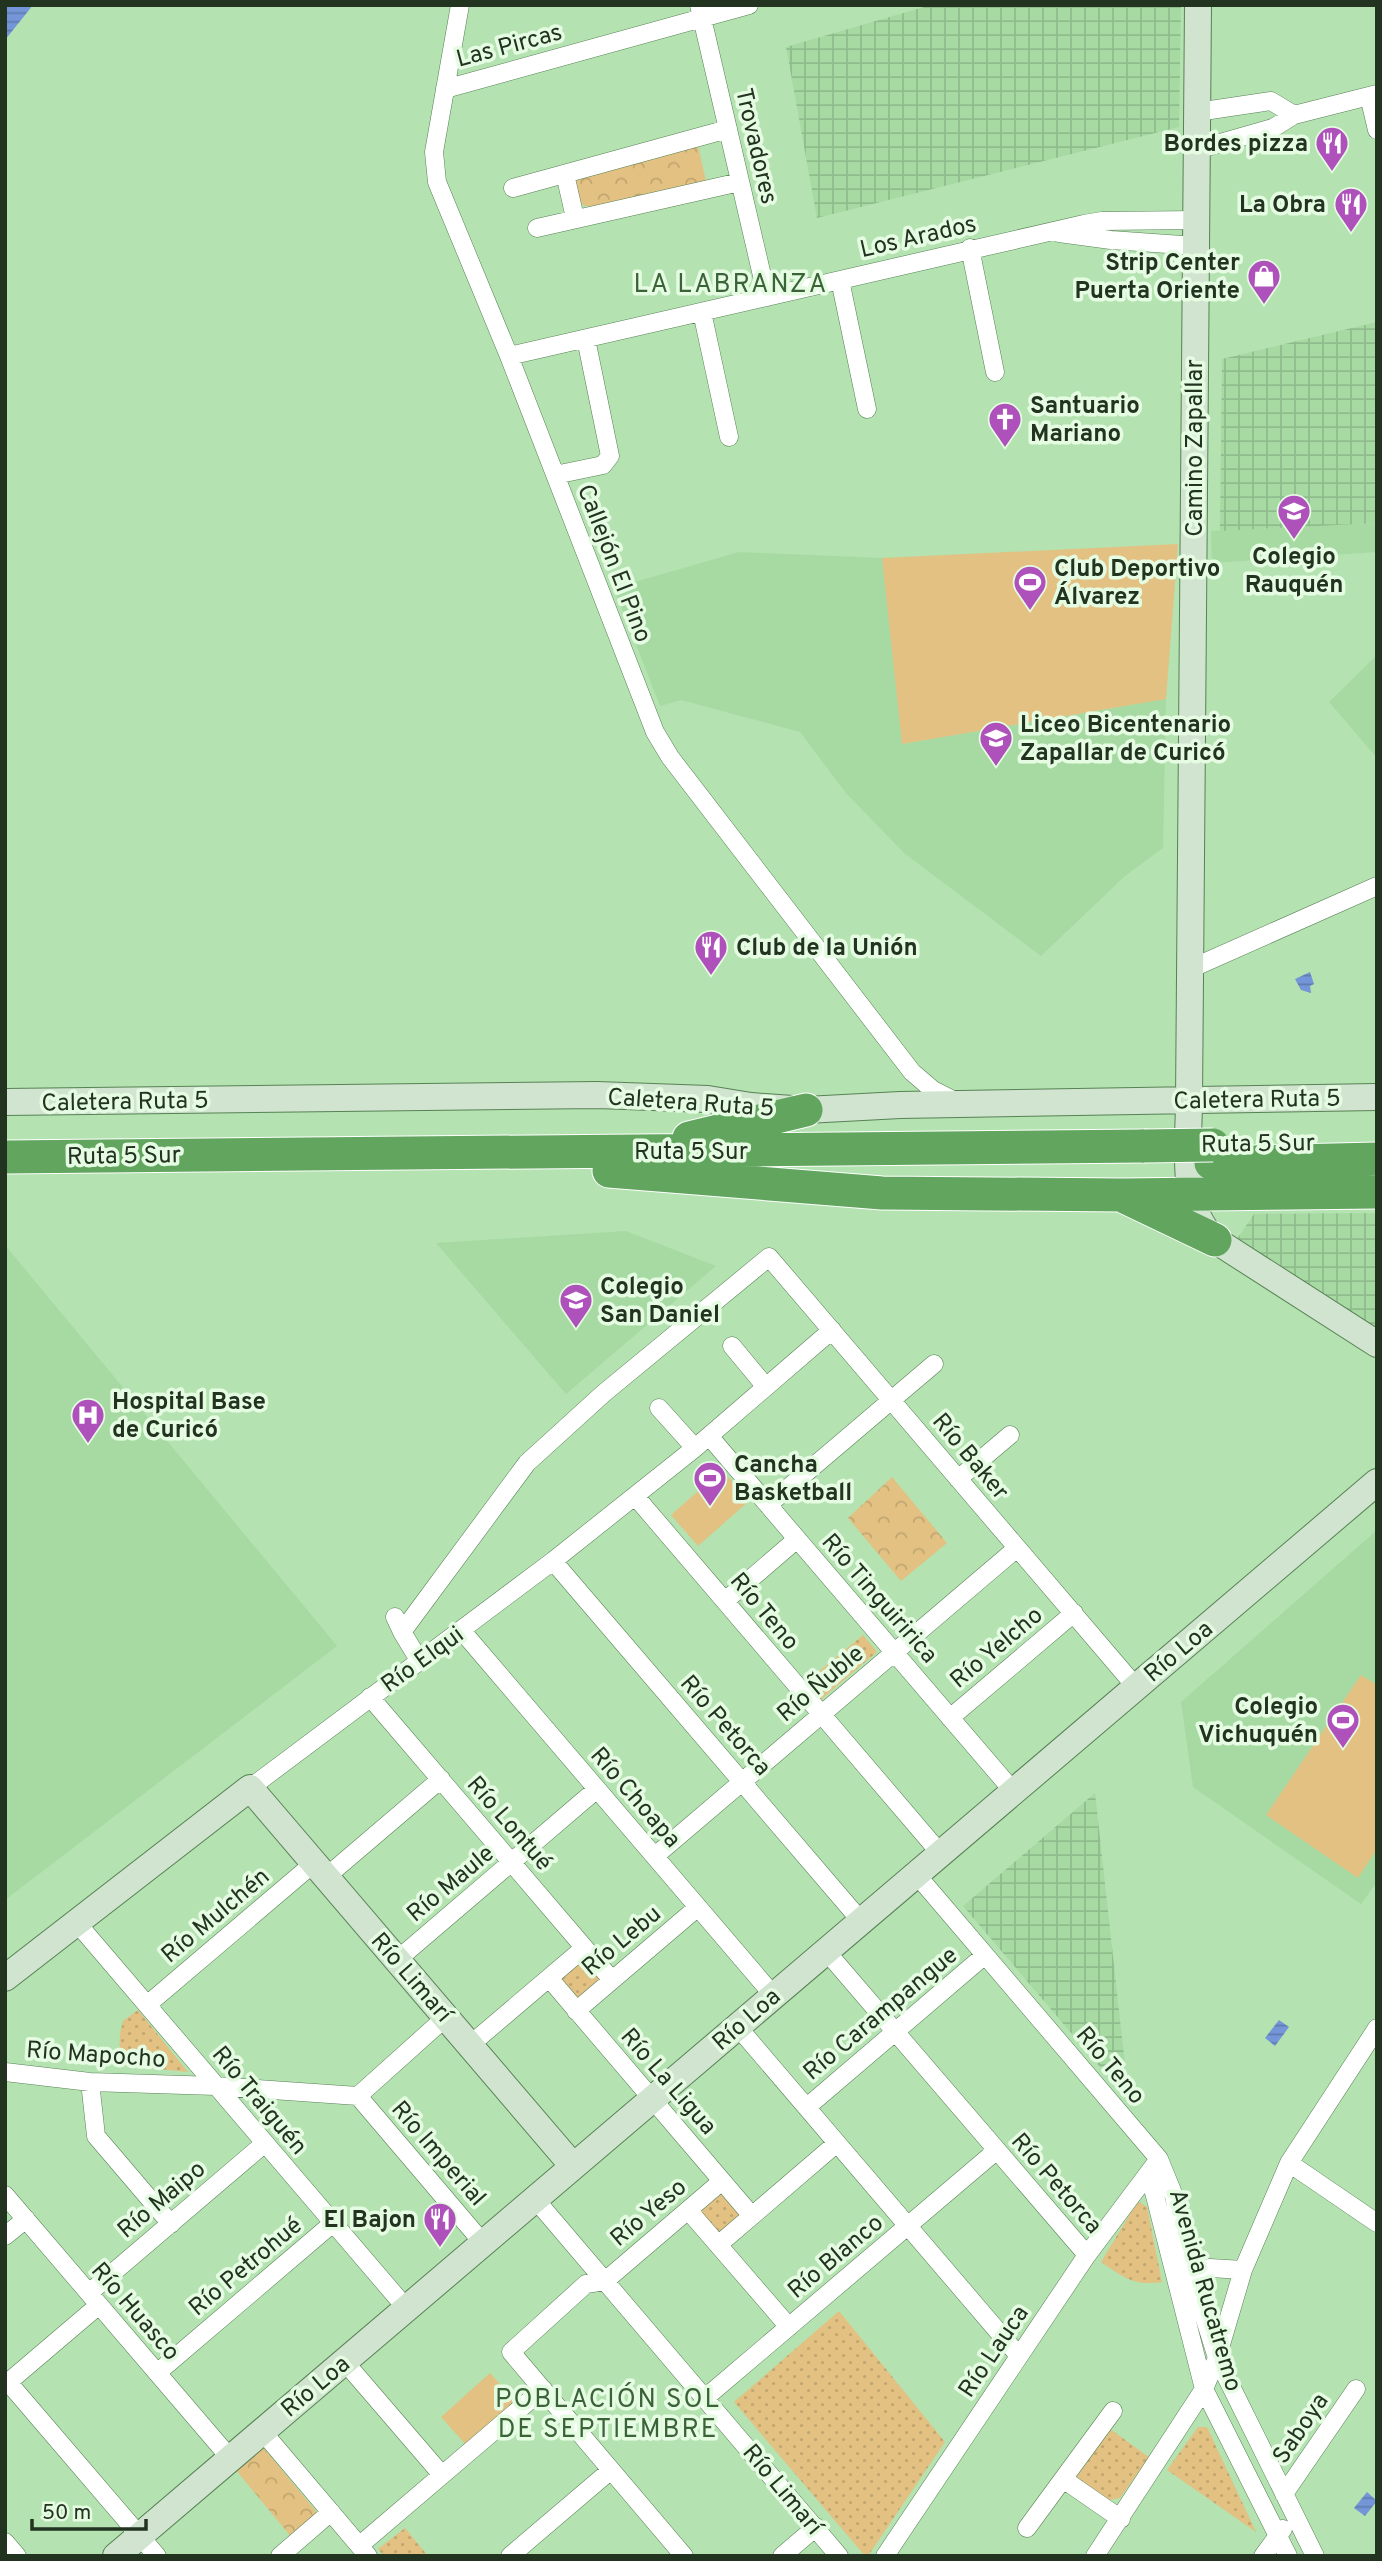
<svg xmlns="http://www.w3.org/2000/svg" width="1382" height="2561" font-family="Overpass,sans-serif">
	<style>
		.built { fill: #a7daa3 }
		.industrial { fill: url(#industrial-grid) }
		.grass { fill: url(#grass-dots) }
		.park { fill: url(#park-crowns) }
		.garden { fill: #e2c182 }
		.water { fill: url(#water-rules) }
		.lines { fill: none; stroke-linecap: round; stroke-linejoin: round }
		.street-casing { stroke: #588255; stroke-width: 19 }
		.secondary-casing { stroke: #588255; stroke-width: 28 }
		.highway-casing { stroke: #fff; stroke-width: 35 }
		.street { stroke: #fff; stroke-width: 18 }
		.secondary { stroke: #d0e4cf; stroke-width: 26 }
		.highway { stroke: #61a55e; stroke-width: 33 }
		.highway-bridge-casing { stroke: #fff; stroke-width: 35; stroke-linecap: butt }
		.highway-bridge { stroke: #61a55e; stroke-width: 33 }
		.labels { text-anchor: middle; stroke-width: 7; stroke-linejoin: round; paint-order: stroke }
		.street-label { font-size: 24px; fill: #223420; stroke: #e5fce3 }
		.poi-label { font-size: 24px; font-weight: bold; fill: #223420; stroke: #e5fce3; text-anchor: start }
		.neighbourhood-label { font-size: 26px; letter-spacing: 2px; fill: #3a6338; stroke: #e5fce3 }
	</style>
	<defs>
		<pattern id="industrial-grid" width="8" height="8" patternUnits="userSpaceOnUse" patternTransform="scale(1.75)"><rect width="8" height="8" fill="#a7daa3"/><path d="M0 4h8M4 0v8" fill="none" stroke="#8fbc8c"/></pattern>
		<pattern id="grass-dots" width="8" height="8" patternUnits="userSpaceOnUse" patternTransform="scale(1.75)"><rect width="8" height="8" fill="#e2c182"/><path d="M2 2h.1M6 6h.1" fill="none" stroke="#c2a670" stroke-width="1.8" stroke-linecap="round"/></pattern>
		<pattern id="park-crowns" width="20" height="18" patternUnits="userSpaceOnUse" patternTransform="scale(1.75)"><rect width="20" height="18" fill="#e2c182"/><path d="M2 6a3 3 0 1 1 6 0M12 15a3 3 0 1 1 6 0" fill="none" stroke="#c2a670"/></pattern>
		<pattern id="water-rules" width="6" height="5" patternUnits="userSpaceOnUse" patternTransform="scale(1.75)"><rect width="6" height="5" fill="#7496d8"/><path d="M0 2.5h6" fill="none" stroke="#5f7baf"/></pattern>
	</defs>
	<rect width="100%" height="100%" fill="#b4e2b1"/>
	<path class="built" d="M1377,523V552L1212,563L1211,531Z
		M739,552L882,558L903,744L1166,699L1163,848L1125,876L1041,956L904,853L846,793L800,732L681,700L660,706L614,588Z
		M1377,655V758L1329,702Z
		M626,1231L716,1266L566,1394L436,1243Z
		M5,1245L337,1646L5,1900Z
		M1377,1530V1882L1361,1904L1193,1787L1181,1702Z"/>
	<path class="industrial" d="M931,5H1181L1179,127L817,218L786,47Z
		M1377,322V523L1220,531L1222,359Z
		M1377,1213V1329L1235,1242L1254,1214Z
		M1095,1793L1129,2101L963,1906Z"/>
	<path class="grass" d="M863,1635L877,1652L819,1701L805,1683Z
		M581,1954L605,1982L578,2005L554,1977Z
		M138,2010L188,2072L119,2065L120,2033L123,2021Z
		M723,2187L747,2215L719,2238L696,2210Z
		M1138,2201L1147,2207L1162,2282C1133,2286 1125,2278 1101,2262Z
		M839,2311L945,2442L868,2556H865L734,2402Z
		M1198,2427H1207L1256,2532L1167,2470Z
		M1110,2429L1149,2457L1120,2498L1105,2501L1075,2479Z
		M405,2528L428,2556H384L378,2549Z"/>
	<path class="park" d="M698,146L706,181L597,206H585L580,202L576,184L577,179Z
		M892,1477L947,1543L901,1581L848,1518Z
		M262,2446L320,2516L292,2538L235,2469Z"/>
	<path class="garden" d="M1178,544L1166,699L902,744L882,558Z
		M722,1470L749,1501L698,1546L671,1515Z
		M1361,1675L1377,1685V1849L1358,1878L1266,1815Z
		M490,2373L515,2401L466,2445L441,2417Z"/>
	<path class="water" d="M5,5H33L5,40Z
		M1310,972L1314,984L1310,986L1311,993L1301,990L1295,979Z
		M1279,2020L1289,2027L1275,2046L1265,2038Z
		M1367,2492L1377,2501L1365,2516L1354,2508Z"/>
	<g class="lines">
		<defs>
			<path id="street" d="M460,5L434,152L437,182L509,356L655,732L670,757L912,1072L933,1090L955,1101
				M699,5L767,297
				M445,89L749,5
				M1369,96L1377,130
				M1197,112L1271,101L1294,115
				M1196,150L1273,128L1294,115L1377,94
				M565,174L575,218
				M513,188L728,129
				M537,228L740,182
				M1059,233L1111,240L1196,246
				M970,248L995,372
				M840,280L867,409
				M702,312L729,437
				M509,356L1084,224L1102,221L1196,220
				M555,475L603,465L610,456L586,339
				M1190,969L1377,886
				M732,1346L766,1387
				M659,1408L695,1448
				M709,1436L1013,1791
				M958,1479L1010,1435
				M635,1496L940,1853
				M768,1505L934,1364
				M553,1561L861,1921
				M725,1601L797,1539
				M395,1617L402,1632L419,1660
				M462,1631L773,1995
				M402,1632L527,1463L604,1393L769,1257L1136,1687
				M370,1697L612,1980
				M950,1718L1074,1613
				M250,1788L553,1561L695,1448L832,1330
				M655,1856L1017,1548
				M916,1874L1159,2159L1174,2196L1190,2271L1217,2358L1315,2556
				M326,1877L441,1779
				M77,1923L406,2308
				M826,1951L1087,2255
				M397,1960L597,1789
				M549,1978L752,2216
				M147,2005L314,1863
				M576,2011L698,1907
				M737,2026L1019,2356
				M470,2045L584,1948
				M5,2072L90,2082L216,2086L358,2096L446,2017
				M90,2082L96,2136L171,2224
				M358,2096L483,2243
				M807,2107L985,1955
				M1289,2163L1377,2223
				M1147,2177L1154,2192L1204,2389L1288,2556
				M5,2195L230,2458
				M535,2199L839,2556
				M688,2210L789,2327
				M5,2236L26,2219
				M718,2245L837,2143
				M1190,2271L1210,2268L1243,2270
				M89,2293L265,2143
				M344,2361L442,2475
				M157,2373L333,2223
				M8,2382L157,2556
				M5,2385L99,2305
				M705,2398L997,2150
				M262,2431L368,2556
				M1063,2479L1121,2519
				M1284,2494L1356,2389
				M1027,2528L1113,2411
				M5,2542L17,2556
				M360,2545L543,2389
				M280,2556L331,2512
				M510,2556L611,2470
				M684,2556L511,2352L586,2284L605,2281L722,2181
				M782,2556L816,2527
				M885,2556L1087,2255L1159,2159
				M1095,2556L1204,2389L1217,2358L1243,2270L1289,2163L1377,2028
				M1263,2556L1283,2529"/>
			<path id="secondary" d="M1198,5L1189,1100C1189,1145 1179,1208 1215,1240L1377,1344
				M5,1102L597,1095L708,1099L751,1106L806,1110L900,1105L1377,1097
				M5,1978L250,1788L573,2166
				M116,2556L1377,1482"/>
			<path id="highway" d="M689,1138L806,1110
				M5,1157L1144,1146
				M1211,1163L1377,1159
				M609,1171L882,1193L1123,1195L1377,1192
				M1125,1197L1215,1240"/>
		</defs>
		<use href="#street" class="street-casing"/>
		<use href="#secondary" class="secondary-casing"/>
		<use href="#highway" class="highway-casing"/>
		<use href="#street" class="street"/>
		<use href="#secondary" class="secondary"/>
		<use href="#highway" class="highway"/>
		<defs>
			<path id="highway-bridge" d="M1144,1146L1213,1145"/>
		</defs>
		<use href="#highway-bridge" class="highway-bridge-casing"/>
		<use href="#highway-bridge" class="highway-bridge"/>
	</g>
	<defs>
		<symbol id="restaurant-pin" viewBox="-11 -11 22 30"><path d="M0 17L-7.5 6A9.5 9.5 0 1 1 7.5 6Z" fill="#af51bb" stroke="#e5fce3"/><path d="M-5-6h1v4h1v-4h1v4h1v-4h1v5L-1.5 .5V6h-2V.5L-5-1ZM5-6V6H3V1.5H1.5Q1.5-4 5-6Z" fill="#fff"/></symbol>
		<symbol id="shop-pin" viewBox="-11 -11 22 30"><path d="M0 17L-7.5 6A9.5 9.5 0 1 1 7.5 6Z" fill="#af51bb" stroke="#e5fce3"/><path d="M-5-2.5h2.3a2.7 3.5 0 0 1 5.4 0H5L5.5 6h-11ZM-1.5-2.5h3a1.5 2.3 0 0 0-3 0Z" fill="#fff"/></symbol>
		<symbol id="church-pin" viewBox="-11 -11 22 30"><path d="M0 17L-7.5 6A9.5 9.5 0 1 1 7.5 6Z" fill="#af51bb" stroke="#e5fce3"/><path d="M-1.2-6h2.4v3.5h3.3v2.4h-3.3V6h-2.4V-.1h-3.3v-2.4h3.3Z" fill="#fff"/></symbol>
		<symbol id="school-pin" viewBox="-11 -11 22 30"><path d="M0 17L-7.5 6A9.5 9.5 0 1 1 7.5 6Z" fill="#af51bb" stroke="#e5fce3"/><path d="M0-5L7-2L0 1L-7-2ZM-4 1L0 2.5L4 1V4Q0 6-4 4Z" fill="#fff"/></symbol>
		<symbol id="stadium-pin" viewBox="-11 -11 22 30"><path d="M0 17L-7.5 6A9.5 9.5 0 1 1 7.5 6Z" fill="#af51bb" stroke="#e5fce3"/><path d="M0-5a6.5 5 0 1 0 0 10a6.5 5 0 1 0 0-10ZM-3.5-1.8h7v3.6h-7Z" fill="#fff"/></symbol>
		<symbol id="hospital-pin" viewBox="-11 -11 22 30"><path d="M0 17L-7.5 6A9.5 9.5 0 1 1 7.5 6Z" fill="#af51bb" stroke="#e5fce3"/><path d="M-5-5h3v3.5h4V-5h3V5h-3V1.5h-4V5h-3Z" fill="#fff"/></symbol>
	</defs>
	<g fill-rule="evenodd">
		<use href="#restaurant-pin" x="1313" y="124" width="38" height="52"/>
		<use href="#restaurant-pin" x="1332" y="185" width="38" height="52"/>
		<use href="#shop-pin" x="1245" y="257" width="38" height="52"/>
		<use href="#church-pin" x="986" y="400" width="38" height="52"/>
		<use href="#school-pin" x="1275" y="492" width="38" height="52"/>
		<use href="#stadium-pin" x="1011" y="563" width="38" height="52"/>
		<use href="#school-pin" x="977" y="719" width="38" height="52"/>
		<use href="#restaurant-pin" x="692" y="928" width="38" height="52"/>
		<use href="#school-pin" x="557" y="1281" width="38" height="52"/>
		<use href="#hospital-pin" x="69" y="1396" width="38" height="52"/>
		<use href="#stadium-pin" x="691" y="1459" width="38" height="52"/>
		<use href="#stadium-pin" x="1324" y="1701" width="38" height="52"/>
		<use href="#restaurant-pin" x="421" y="2200" width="38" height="52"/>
	</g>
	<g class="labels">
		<g class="street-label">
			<text transform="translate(509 45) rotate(-15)" y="8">Las Pircas</text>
			<text transform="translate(757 146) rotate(77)" y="8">Trovadores</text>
			<text transform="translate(918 236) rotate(-13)" y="8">Los Arados</text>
			<text transform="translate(1194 448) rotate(-90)" y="8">Camino Zapallar</text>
			<text transform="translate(615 563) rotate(69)" y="8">Callejón El Pino</text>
			<text transform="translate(1257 1099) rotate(-1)" y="8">Caletera Ruta 5</text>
			<text transform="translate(125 1101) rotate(-1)" y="8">Caletera Ruta 5</text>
			<text transform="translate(691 1102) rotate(4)" y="8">Caletera Ruta 5</text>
			<text transform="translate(1258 1143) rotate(-1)" y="8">Ruta 5 Sur</text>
			<text x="691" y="1159">Ruta 5 Sur</text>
			<text transform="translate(124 1155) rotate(-1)" y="8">Ruta 5 Sur</text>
			<text transform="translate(971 1456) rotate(50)" y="8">Río Baker</text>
			<text transform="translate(880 1598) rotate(49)" y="8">Río Tinguiririca</text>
			<text transform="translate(765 1611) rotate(50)" y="8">Río Teno</text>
			<text transform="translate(996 1647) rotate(-40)" y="8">Río Yelcho</text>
			<text transform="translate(1178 1651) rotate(-40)" y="8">Río Loa</text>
			<text transform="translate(422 1659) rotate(-36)" y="8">Río Elqui</text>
			<text transform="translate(820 1683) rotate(-40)" y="8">Río Ñuble</text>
			<text transform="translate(726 1725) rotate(49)" y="8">Río Petorca</text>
			<text transform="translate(636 1797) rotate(49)" y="8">Río Choapa</text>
			<text transform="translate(510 1823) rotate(49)" y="8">Río Lontué</text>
			<text transform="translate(450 1883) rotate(-40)" y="8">Río Maule</text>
			<text transform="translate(215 1915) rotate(-40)" y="8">Río Mulchén</text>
			<text transform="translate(621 1940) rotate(-40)" y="8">Río Lebu</text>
			<text transform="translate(412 1977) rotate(49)" y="8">Río Limarí</text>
			<text transform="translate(880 2013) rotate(-40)" y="8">Río Carampangue</text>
			<text transform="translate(746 2019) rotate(-41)" y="8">Río Loa</text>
			<text transform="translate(96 2054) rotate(4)" y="8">Río Mapocho</text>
			<text transform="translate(1111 2065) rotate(50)" y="8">Río Teno</text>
			<text transform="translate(669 2081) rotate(49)" y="8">Río La Ligua</text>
			<text transform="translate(260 2100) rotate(50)" y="8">Río Traiguén</text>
			<text transform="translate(439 2153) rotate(49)" y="8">Río Imperial</text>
			<text transform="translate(1057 2183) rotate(49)" y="8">Río Petorca</text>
			<text transform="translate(161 2199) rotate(-40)" y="8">Río Maipo</text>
			<text transform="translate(648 2212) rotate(-40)" y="8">Río Yeso</text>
			<text transform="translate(835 2256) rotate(-40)" y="8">Río Blanco</text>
			<text transform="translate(245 2266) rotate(-40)" y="8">Río Petrohué</text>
			<text transform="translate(1206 2290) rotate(74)" y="8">Avenida Rucatremo</text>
			<text transform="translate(136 2311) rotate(49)" y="8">Río Huasco</text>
			<text transform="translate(993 2351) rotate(-56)" y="8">Río Lauca</text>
			<text transform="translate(315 2386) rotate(-40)" y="8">Río Loa</text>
			<text transform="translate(1300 2428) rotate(-56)" y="8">Saboya</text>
			<text transform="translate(783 2489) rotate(50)" y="8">Río Limarí</text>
		</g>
		<g class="poi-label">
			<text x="1308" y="151" text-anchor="end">Bordes pizza</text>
			<text x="1326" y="212" text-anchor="end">La Obra</text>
			<text x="1240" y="270" text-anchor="end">Strip Center<tspan x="1240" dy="28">Puerta Oriente</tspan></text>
			<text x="1030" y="413">Santuario<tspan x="1030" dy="28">Mariano</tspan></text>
			<text x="1294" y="564" text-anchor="middle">Colegio<tspan x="1294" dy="28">Rauquén</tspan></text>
			<text x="1054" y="576">Club Deportivo<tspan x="1054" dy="28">Álvarez</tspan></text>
			<text x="1020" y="732">Liceo Bicentenario<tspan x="1020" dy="28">Zapallar de Curicó</tspan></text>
			<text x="736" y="955">Club de la Unión</text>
			<text x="600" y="1294">Colegio<tspan x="600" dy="28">San Daniel</tspan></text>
			<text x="112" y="1409">Hospital Base<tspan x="112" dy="28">de Curicó</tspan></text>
			<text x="734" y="1472">Cancha<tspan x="734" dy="28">Basketball</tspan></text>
			<text x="1318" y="1714" text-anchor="end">Colegio<tspan x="1318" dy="28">Vichuquén</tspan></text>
			<text x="416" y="2227" text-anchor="end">El Bajon</text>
		</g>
		<g class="neighbourhood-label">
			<text x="731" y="292">LA LABRANZA</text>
			<text x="608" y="2407">POBLACIÓN SOL<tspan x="608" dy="30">DE SEPTIEMBRE</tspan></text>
		</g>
	</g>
	<rect width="1382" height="2561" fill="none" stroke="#223420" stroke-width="14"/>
	<path d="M32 2519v10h114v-10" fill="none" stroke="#223420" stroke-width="3.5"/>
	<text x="42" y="2519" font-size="21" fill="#223420" stroke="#e5fce3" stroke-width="5" paint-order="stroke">50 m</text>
</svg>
